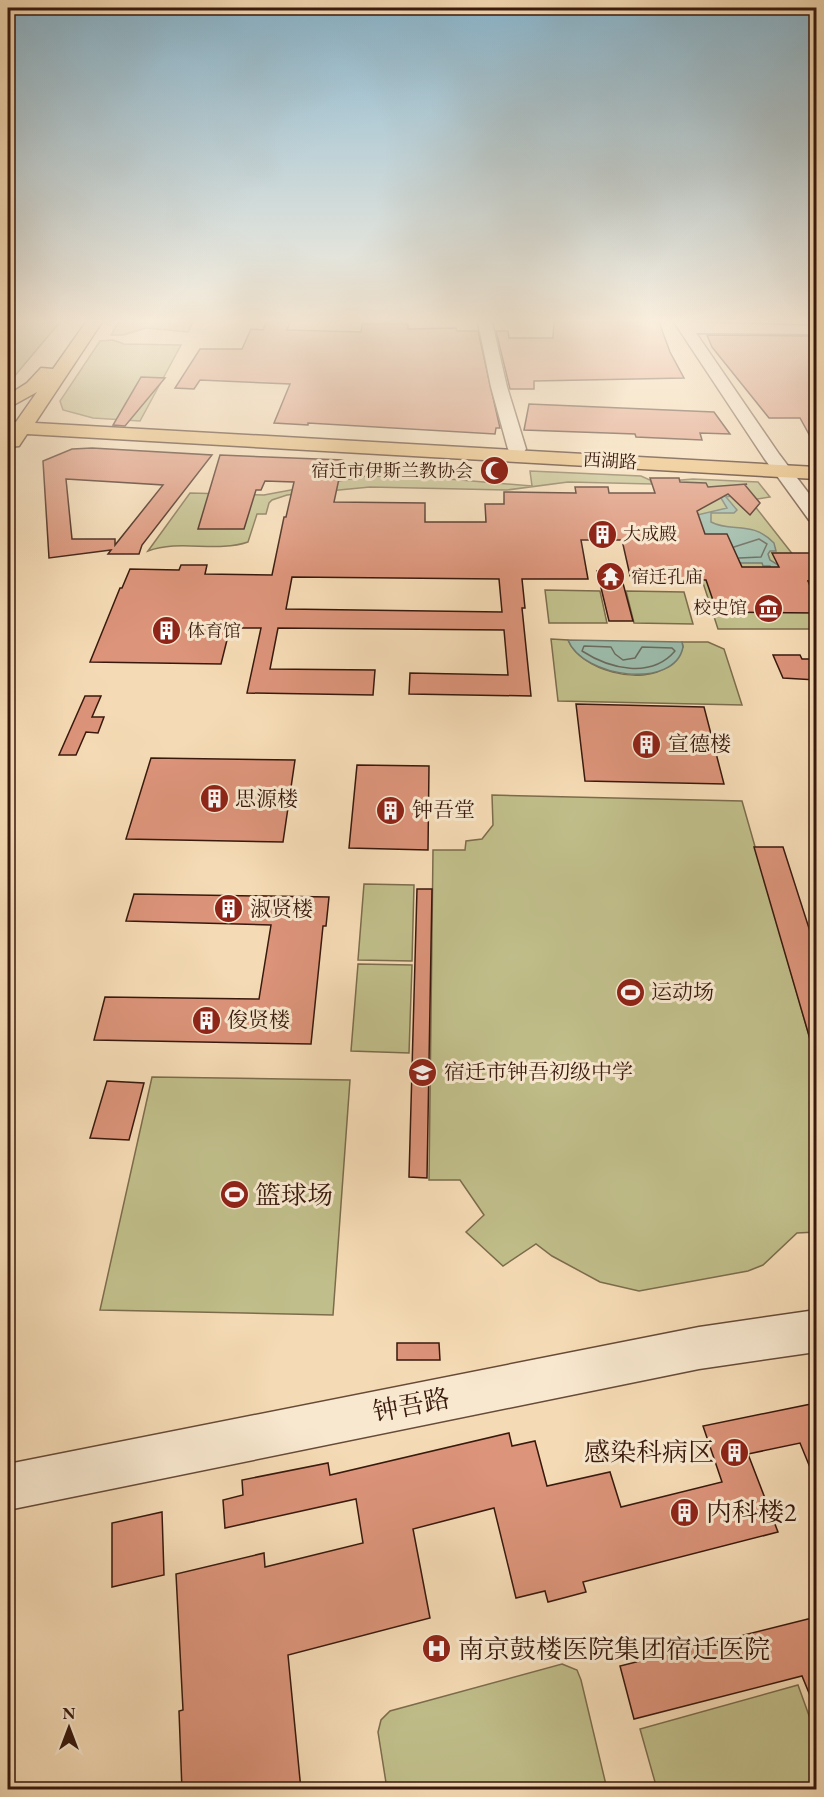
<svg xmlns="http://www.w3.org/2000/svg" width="824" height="1797" font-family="'EB Garamond','Noto Serif SC',serif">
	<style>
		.green { fill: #c0be8a; stroke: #7c6c4c; stroke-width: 1.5 }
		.water { fill: #9cbbab; stroke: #747a6c; stroke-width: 1.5 }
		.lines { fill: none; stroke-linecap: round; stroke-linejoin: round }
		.shore { stroke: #6a6a5c; stroke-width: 1.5 }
		.building { fill: #dc947a; stroke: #38190d; stroke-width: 1.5; fill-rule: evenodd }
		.minor-casing { stroke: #674a37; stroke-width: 3 }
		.major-casing { stroke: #38190d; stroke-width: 3 }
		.minor { fill: #f8e8cf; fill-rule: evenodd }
		.major { fill: #eabe7a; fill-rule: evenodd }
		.labels { text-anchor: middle; stroke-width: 6; stroke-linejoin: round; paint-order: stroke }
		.far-street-label { font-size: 18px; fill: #38190d; stroke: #f8e8cf }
		.far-poi-label { font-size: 18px; fill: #38190d; stroke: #f8e8cf; text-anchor: start }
		.poi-label { font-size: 21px; fill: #38190d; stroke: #f8e8cf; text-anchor: start }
		.near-poi-label { font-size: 26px; fill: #38190d; stroke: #f8e8cf; text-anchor: start }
		.near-street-label { font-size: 26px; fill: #38190d; stroke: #f8e8cf }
	</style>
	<rect width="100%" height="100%" fill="#f5dbb5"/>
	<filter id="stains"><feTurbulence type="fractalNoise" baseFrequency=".00333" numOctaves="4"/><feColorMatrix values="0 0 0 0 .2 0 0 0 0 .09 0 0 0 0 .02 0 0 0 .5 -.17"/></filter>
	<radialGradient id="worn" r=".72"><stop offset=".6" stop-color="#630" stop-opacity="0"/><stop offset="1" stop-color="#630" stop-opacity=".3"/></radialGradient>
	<path class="green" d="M8,322H60L8,384Z
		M119,322H193L188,332L146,328L123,335H111Z
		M113,340L124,344L181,345L140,421L93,418L63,410L60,401L100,341Z
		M530,471L641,476L650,480L652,484L568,482L507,490L370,487L287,495L272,500L269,503L266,514H257L248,542C216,553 180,539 148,551L190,493L264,495L366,476L437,478L532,486Z
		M693,479L758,482L770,497L750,500L816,584V629H718L670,481Z
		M545,590L600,591L607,623H549Z
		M626,591L684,592L693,624L634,623Z
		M551,639L568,640C580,670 642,687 668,666C674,661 679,652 683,647L682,642H708L724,649L742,705L558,701Z
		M492,795L742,801L816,1060V1232L797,1233L763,1265L748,1271L639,1291L600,1282L552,1256L536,1244L503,1266L466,1232L484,1215L460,1180H429L433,850H465L466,841L482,839L493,825Z
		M364,884L414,885L412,961L358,960Z
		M358,964L412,965L409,1053L351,1051Z
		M152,1077L350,1080L333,1315L100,1310Z
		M562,1664L577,1670L581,1680L607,1789H387L378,1732L381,1720L390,1711Z
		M798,1685L816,1735V1789H657L640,1729Z"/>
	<path class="water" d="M724,494L737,495L726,497L737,510L734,513H711V522C732,533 752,520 774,543L776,551H770L768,554L770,560L783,568L773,572L770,566H763L762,563H740L701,538L697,515L727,508L721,498Z
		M568,640L682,642L683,647C675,690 583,678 568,640Z"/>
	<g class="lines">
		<path class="shore" d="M734,547L759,539L767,544L761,557L739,558
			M584,646L611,647L615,654L623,660L635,658L642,647L672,648L675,651C651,679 610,669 582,651Z"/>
	</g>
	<path class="building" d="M266,322H290L287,330L361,332L362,324H408V329L456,328L457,331H478L500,428H496L495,434L308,423V425L274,423L290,384L200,380L194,389L175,388L200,349H242L251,329L263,330Z
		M554,322H659L670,352L684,378L534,381V389H510L496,331H508L509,338H553Z
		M707,335L816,336V447L800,418H769L712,347Z
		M141,377L165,378L125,426L113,425Z
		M529,404L714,412L730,434L700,433L702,440L636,437L635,434L524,430Z
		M92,448L212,455L142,545L139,554H108L111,550L49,558L43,461L72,449ZM66,479L163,485L115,545V539H72Z
		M220,455L343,460L334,502L425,503V522H486L485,504H504V492L576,493L575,487H608L609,493H655L650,478H679L680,482L706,483L708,487L747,484L745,485L760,503L750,515L728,494L697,511L705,534H727L742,567H779L772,553H812L816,559V581H808L816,600V613L717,612L706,580H631L622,540H581L588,579H522L525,608H522L531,696L409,694L410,673L508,675L504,630L278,628L270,669L375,670L373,695L247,693L261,628H230L221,664L90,662L120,588H122L130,569L179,570L181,565H207L205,574L272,575L284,517H286L294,482L265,481L261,490H256L244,529H198ZM292,577L499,579L502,612L286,609Z
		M597,571L620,572L633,621H609Z
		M773,655H800L802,659H816V680L783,678Z
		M85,696H101L92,717H104L98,733L86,732L76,755H59Z
		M576,704L704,707L724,784L585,781Z
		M151,758L295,760L283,842L126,839Z
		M357,765L429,766L428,850L349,848Z
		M754,847H783L816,950V1045L812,1046Z
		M417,889H432L427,1178L409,1177Z
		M134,894L329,897L326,926H323L311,1044L94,1040L105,997L259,999L271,925L126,921Z
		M107,1081L144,1083L129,1140L90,1138Z
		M397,1343H439L440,1360H397Z
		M816,1403V1482L800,1443L748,1454L778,1532L583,1582L586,1592L548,1602L545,1591L516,1598L494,1508L413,1529L430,1618L288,1655L301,1790H182L179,1711L183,1710L176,1574L264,1553L265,1567L363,1543L356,1499L225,1528L223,1500L243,1495L242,1480L328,1463L330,1475L509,1433L512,1446L535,1441L547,1486L610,1472L621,1507L722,1482L703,1426Z
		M162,1512L164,1575L112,1587V1523Z
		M816,1617V1710L802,1676L634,1719L620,1666Z"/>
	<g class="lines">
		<defs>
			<path id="minor" d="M478,322H492L507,387L526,449L523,453H511L508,449L491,387Z
				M674,322L816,326V334L696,333L779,454L816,503V522L809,520L764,458Z
				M816,1310V1352L699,1369L8,1510V1464L699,1327Z"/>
			<path id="major" d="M86,322H102L35,423L816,467V479L27,434L19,446L8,447V421L16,422L37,392L8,408V395L27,383L41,368L53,369Z"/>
		</defs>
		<use href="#minor" class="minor-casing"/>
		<use href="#major" class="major-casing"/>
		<use href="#minor" class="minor"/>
		<use href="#major" class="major"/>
	</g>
	<linearGradient id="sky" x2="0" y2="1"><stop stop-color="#89b7d0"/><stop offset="0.56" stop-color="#faefde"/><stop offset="1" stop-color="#faefde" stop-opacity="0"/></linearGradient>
	<rect width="824" height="573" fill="url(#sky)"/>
	<defs>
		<symbol id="mosque-disc" viewBox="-11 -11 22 22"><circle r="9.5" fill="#8f2418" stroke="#f8e8cf"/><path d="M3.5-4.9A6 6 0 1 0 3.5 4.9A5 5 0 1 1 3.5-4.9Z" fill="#fff"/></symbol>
		<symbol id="building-disc" viewBox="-11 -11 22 22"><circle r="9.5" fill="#8f2418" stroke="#f8e8cf"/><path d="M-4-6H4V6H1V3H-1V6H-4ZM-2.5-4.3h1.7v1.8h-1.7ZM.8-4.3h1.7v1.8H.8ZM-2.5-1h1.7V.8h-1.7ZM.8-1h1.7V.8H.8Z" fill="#fff"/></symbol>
		<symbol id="temple-disc" viewBox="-11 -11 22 22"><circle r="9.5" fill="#8f2418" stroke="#f8e8cf"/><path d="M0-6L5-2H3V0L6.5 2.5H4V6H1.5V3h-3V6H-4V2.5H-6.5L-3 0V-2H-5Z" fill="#fff"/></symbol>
		<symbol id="museum-disc" viewBox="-11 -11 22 22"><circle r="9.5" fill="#8f2418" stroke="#f8e8cf"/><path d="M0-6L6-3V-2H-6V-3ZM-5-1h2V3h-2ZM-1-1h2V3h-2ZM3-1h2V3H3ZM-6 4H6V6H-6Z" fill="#fff"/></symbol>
		<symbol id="stadium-disc" viewBox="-11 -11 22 22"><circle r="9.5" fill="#8f2418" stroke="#f8e8cf"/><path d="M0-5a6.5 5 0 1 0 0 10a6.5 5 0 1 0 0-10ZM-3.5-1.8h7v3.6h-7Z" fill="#fff"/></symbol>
		<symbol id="school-disc" viewBox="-11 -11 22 22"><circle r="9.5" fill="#8f2418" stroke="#f8e8cf"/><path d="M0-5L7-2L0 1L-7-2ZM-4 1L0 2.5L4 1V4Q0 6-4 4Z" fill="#fff"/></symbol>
		<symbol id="hospital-disc" viewBox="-11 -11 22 22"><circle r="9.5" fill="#8f2418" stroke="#f8e8cf"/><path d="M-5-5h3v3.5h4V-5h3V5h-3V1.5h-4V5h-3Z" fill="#fff"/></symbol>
	</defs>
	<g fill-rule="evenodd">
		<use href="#mosque-disc" x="478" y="454" width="33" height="33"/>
		<use href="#building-disc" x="586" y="518" width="33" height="33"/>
		<use href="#temple-disc" x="594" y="560" width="33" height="33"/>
		<use href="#museum-disc" x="752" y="592" width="33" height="33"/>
		<use href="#building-disc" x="150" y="614" width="33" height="33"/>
		<use href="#building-disc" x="630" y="728" width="33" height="33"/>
		<use href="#building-disc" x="198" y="782" width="33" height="33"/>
		<use href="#building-disc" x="374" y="794" width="33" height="33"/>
		<use href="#building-disc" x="212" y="892" width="33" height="33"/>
		<use href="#stadium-disc" x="614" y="976" width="33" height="33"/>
		<use href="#building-disc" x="190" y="1004" width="33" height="33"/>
		<use href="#school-disc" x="406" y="1056" width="33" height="33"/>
		<use href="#stadium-disc" x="218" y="1178" width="33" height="33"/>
		<use href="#building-disc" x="718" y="1436" width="33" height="33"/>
		<use href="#building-disc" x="668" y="1496" width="33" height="33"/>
		<use href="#hospital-disc" x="420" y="1632" width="33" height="33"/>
	</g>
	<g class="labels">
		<g class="far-street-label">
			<text transform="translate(610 461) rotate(3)" y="6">西湖路</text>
		</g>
		<g class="far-poi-label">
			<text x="473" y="477" text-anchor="end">宿迁市伊斯兰教协会</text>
			<text x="623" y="540">大成殿</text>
			<text x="631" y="583">宿迁孔庙</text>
			<text x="747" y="614" text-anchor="end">校史馆</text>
			<text x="187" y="637">体育馆</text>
		</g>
		<g class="poi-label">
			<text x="668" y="751">宣德楼</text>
			<text x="235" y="806">思源楼</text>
			<text x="412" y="817">钟吾堂</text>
			<text x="250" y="916">淑贤楼</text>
			<text x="651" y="999">运动场</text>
			<text x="227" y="1027">俊贤楼</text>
			<text x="444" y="1079">宿迁市钟吾初级中学</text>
		</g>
		<g class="near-poi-label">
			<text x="255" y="1204">篮球场</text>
			<text x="714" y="1461" text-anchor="end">感染科病区</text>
			<text x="706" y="1521">内科楼2</text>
			<text x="458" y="1658">南京鼓楼医院集团宿迁医院</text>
		</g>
		<g class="near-street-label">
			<text transform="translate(411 1405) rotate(-11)" y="9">钟吾路</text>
		</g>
	</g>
	<rect width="824" height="1797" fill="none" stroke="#f5dbb5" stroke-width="30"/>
	<rect x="9" y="9" width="806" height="1779" fill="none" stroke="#38190d" stroke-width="3"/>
	<rect x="15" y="15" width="794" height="1767" fill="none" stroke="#38190d" stroke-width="1.5"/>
	<g transform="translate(69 1728)" stroke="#f8e8cf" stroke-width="4.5" paint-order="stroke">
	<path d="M0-4.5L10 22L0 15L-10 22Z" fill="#38190d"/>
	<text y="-9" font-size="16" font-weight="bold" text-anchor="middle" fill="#38190d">N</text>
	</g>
	<rect width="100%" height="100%" filter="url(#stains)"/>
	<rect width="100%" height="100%" fill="url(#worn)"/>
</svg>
